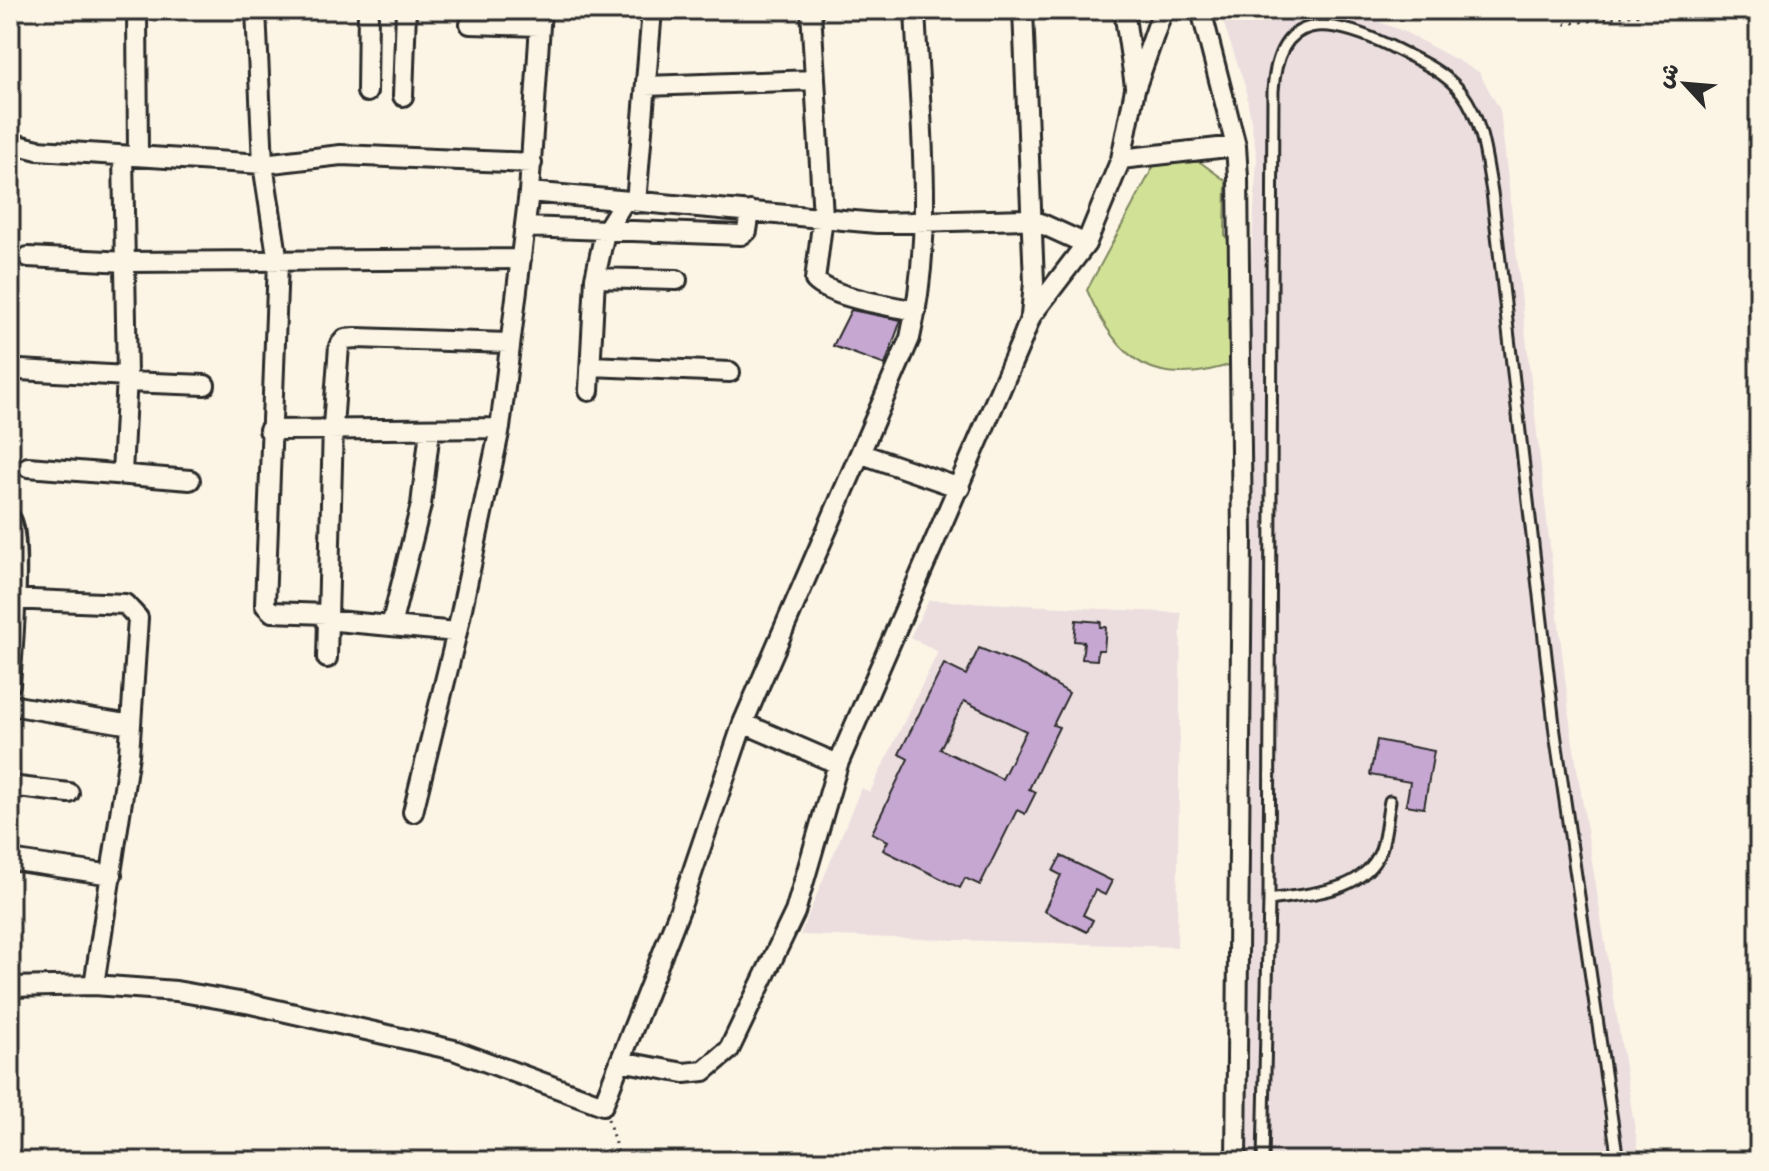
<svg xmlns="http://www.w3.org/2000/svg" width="1769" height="1171" font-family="Caveat,'Playpen Sans Arabic',sans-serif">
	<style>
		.built { fill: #ecdedf }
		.green { fill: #d1e296; stroke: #7e8660; stroke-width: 2 }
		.building { fill: #c6a7d2; stroke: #2b2b2b; stroke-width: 2; fill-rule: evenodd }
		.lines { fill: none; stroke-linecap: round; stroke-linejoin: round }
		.lane-casing { stroke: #2b2b2b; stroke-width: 15 }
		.street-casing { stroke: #2b2b2b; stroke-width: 24 }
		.path { stroke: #2b2b2b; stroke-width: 3; stroke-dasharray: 2 6; stroke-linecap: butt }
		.lane { stroke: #fcf5e5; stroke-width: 9 }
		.street { stroke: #fcf5e5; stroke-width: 18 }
	</style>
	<rect width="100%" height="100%" fill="#fcf5e5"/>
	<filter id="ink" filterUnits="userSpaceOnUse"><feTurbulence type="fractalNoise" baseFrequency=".0125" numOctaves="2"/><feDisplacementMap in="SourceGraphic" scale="16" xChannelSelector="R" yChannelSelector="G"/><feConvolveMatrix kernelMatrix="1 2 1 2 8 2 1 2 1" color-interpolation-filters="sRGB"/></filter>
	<g filter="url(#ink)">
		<path class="built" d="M1219,10L1351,11L1403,31L1479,72L1500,110L1571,730L1640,1161H1244L1251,261L1257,158L1245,86Z
			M929,600L1181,613L1177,947L800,935L861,788L870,792L938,652L910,637Z"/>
		<path class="green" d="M1156,162H1200L1226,181L1225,236L1235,246V363C1156,390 1118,363 1087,290Z"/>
		<path class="building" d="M851,310L901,320L885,365L833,346Z
			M1076,620L1101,622L1100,627H1106L1104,650H1098L1097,660L1082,659L1084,642L1074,641Z
			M979,648L1024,666L1069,693L1053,725L1059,727L1029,789L1036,792L1025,814L1017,810L980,885L965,878L960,888L883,850L888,841L872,833L908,759L899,754L944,664L966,675ZM964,701L1026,731L1002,779L940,749Z
			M1377,740L1434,751L1424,808L1406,805L1410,782L1370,775Z
			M1061,856L1112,881L1105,895L1095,890L1083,915L1093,920L1087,932L1044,911L1061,875L1053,871Z"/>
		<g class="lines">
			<defs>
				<path id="lane" d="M1269,900C1309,893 1363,894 1381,850C1386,835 1387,816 1390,801
					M1263,1161L1269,900L1273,91C1278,8 1331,18 1390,46C1416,59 1443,70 1462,93C1483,121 1486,159 1492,192L1555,733L1618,1161"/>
				<path id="street" d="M137,10L138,156
					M256,10L263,164L278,262L265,605L272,612L326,614
					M811,10L823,217L815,280C832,298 892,306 916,311
					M1124,10L1135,86
					M1201,10L1236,146L1238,177L1242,539L1236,1161
					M470,24L539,26
					M646,86L813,80
					M367,92L368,10
					M403,96L406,10
					M10,143L38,150L263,164L341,155L532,163
					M1121,159L1236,146
					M529,192L877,223L1031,219L1086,244
					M636,203L652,10
					M525,227L741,235L747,231L750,211
					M28,257L127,262L521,259
					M595,278L677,280
					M1031,316L1086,244L1121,159L1135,89L1163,10
					M591,366L730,372
					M20,370L127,376
					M127,382L205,385
					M589,391L595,278L605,232L623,203
					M269,430L500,428
					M862,454L960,488
					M28,467L190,480
					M122,473L127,376L123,156
					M10,518C23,528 12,660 10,684
					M10,599L125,604L138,618L129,755L94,985
					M325,620L457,632
					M391,626L421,505L430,430
					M327,658L333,426L339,346L345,339L356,338L508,343
					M10,705L131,725
					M743,723L838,764
					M10,786L69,793
					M413,812L457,632L500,428L529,192L541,10
					M10,860L112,875
					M10,987L94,985L176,991L251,1004L454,1050L603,1105L680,909L743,723L910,338C935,230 920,120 915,10
					M620,1061L684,1073L704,1071L729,1050L795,912L838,764L1021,342L1031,316L1034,282L1023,10"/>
			</defs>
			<use href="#lane" class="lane-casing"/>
			<use href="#street" class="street-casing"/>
			<path class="path" d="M1565,24L1673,10
				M608,1119L620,1161"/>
			<use href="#lane" class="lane"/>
			<use href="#street" class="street"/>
		</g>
	</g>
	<rect width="1769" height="1171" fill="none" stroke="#fcf5e5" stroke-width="40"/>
	<rect x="20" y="20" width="1729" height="1131" fill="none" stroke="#2b2b2b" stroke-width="3" filter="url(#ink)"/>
	<g transform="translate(1685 84) rotate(296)" stroke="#fcf5e5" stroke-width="6" paint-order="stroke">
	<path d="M0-6L14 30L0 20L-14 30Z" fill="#2b2b2b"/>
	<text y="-12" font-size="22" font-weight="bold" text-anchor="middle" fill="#2b2b2b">ش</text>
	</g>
</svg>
